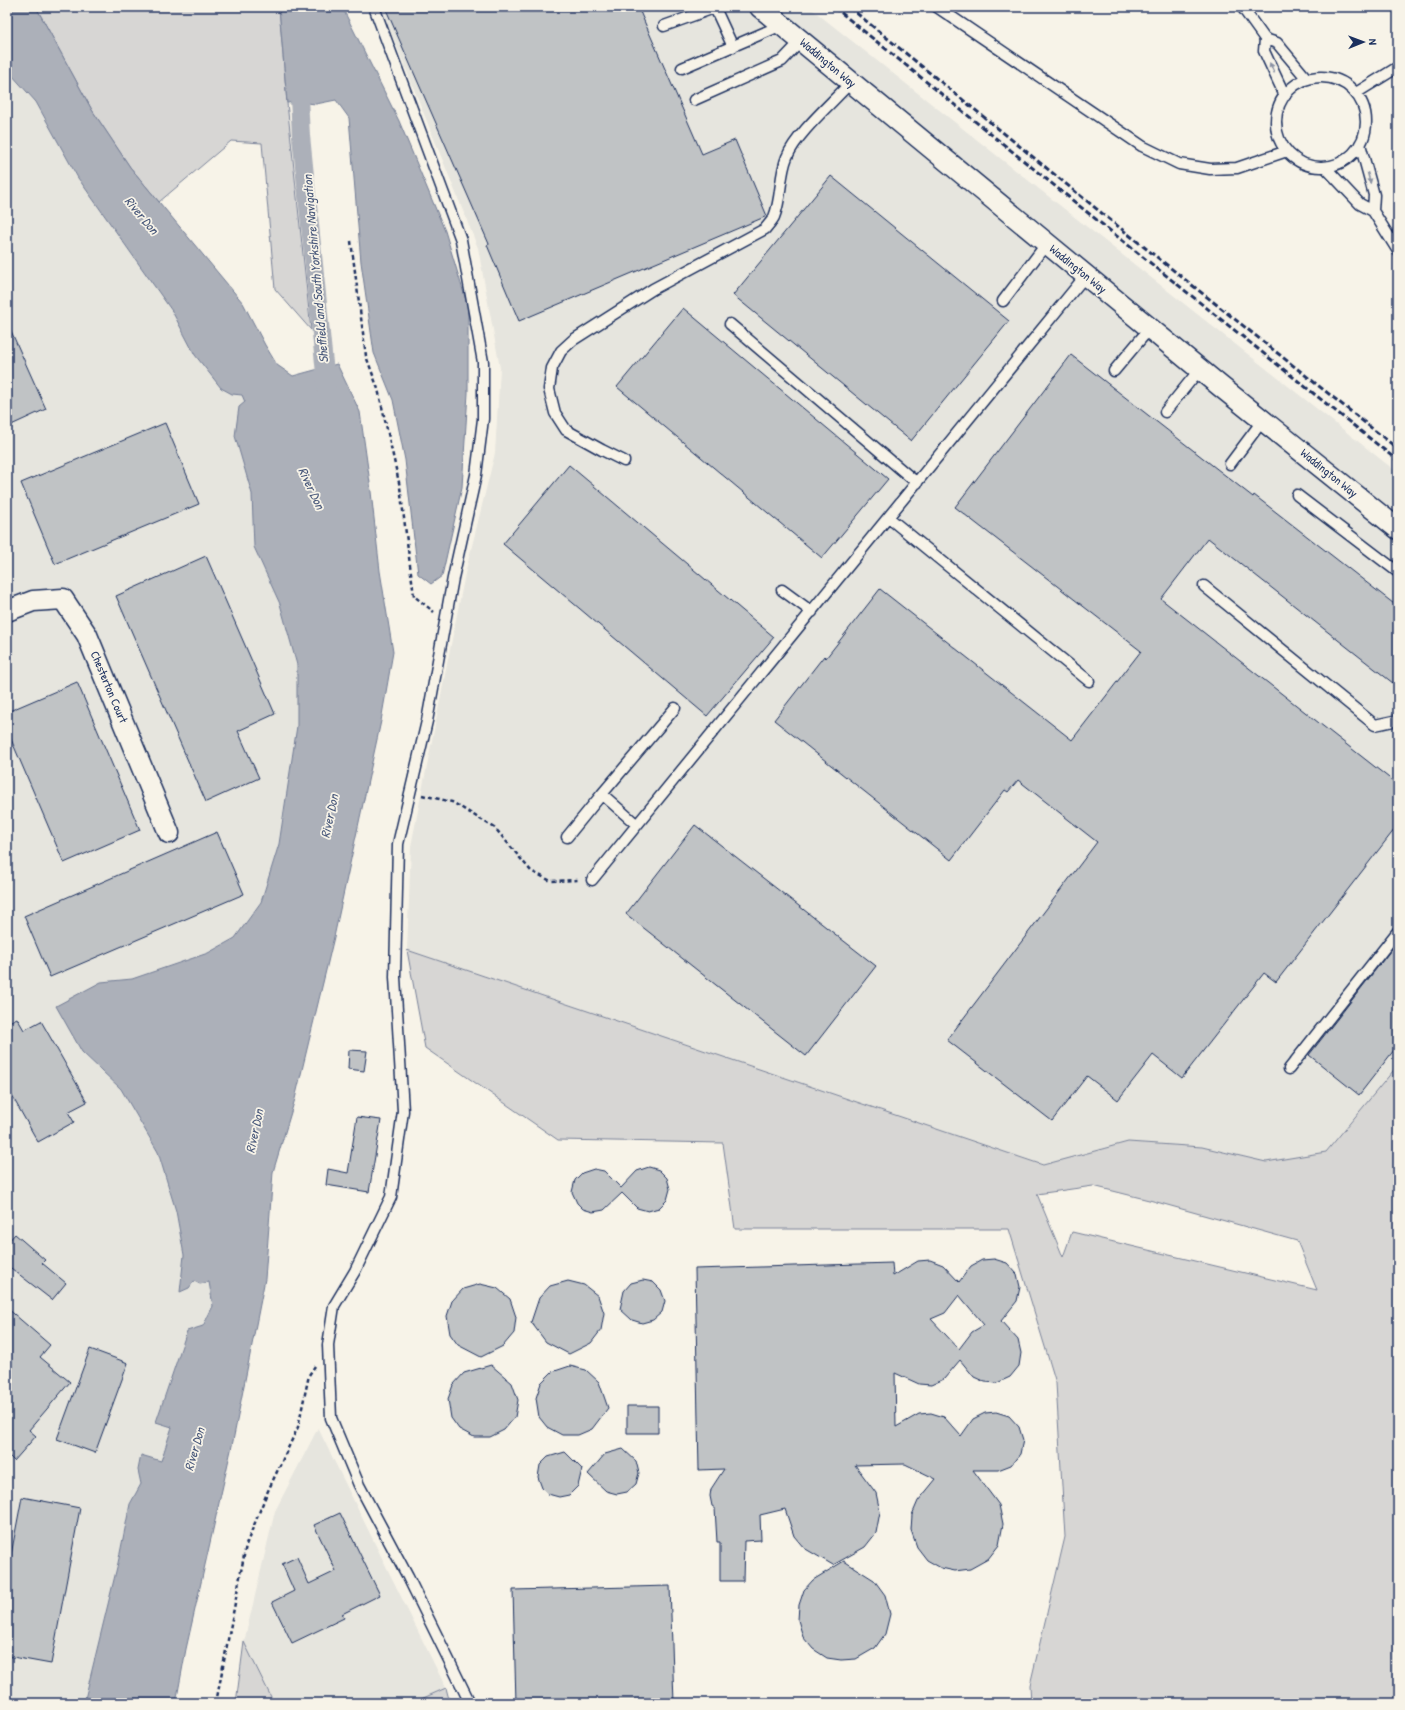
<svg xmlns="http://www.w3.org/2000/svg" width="1405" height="1710" font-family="'Patrick Hand',sans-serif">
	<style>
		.built { fill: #e6e5de }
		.green { fill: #d7d6d4; stroke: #798299; fill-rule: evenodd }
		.water { fill: #acb0b9; stroke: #727c95 }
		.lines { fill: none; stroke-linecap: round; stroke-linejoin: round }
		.canal { stroke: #acb0b9; stroke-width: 18 }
		.building { fill: #c0c3c5; stroke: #1b2f5e; fill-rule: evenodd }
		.lane-casing { stroke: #1b2f5e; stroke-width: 13 }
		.street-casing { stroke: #1b2f5e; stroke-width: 23 }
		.path { stroke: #1b2f5e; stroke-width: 2.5; stroke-dasharray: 4 3; stroke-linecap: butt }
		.lane { stroke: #f7f3e8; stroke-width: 10 }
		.street { stroke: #f7f3e8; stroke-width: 20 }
		.rail { stroke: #1b2f5e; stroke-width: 3; stroke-dasharray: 6 3; stroke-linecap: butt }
		.oneway { fill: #8991a3 }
		.labels { text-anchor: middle; stroke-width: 3.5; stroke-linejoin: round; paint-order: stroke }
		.street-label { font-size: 12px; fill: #1b2f5e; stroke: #f7f3e8 }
		.water-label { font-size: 13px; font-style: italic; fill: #465679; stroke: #f7f3e8 }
	</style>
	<rect width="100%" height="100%" fill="#f7f3e8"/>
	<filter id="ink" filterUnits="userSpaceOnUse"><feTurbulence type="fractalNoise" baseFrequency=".025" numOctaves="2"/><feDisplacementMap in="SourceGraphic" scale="8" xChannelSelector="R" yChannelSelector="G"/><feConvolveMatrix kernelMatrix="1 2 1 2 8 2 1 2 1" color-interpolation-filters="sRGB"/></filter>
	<g filter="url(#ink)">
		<path class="built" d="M382,7H809L1398,473V1065L1326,1152L1266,1162L1202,1147L1128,1142L1044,1165L407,950L411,846L465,574L495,453L500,368L478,248L387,22Z
			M7,67L11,74L36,102L78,178L172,311L195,355L221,388L232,394L242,395L245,402L235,436L252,494L254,547L280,604L297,665V726L279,844L261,902L235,938L208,953L132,979L101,982L82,1052L121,1089L158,1152L176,1211L184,1255L180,1291L189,1288L194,1281L209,1282L213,1306L203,1326L187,1331L156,1421L172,1427L161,1461L141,1455L138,1470L141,1484L130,1504L118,1563L84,1703H7Z
			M318,1428L446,1688L412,1703H274L244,1642L275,1511Z"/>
		<path class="green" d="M36,7H279L287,103L311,330L275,289L262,143L231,141L159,202L130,167L92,110Z
			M407,950L1043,1165L1128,1142L1202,1147L1266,1162L1326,1152L1398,1065V1703H1031L1030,1685L1065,1537L1056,1383L1009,1229H735L723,1143L558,1140L425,1048ZM1093,1186L1153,1201L1297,1241L1317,1290L1072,1232L1063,1257L1037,1194Z
			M244,1642L274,1703H236Z
			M446,1688L450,1703H412Z"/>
		<path class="water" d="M7,7H36L92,110L130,167L243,303L265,345L277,365L293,376L337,364L360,412L370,483L380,571L393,652L381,721L334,937L295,1099L273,1172L265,1279L233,1441L186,1649L176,1703H84L118,1563L130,1504L141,1484L138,1470L141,1455L161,1461L172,1427L156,1422L187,1331L203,1326L213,1306L209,1282L200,1284L194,1281L189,1288L180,1292L184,1255L176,1211L158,1152L121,1089L82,1052L56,1006L101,982L132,979L208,953L235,938L261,902L279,844L297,726V665L280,604L254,547L252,494L235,436L239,407L245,402L242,395L232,394L221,388L195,355L172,311L78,178L36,102L11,74L7,67Z
			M279,7H342L399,121L445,231L468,307V393L462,487L442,576L431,584L418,574L405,460L393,400L374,353L361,262L349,118L336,100L316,104L297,102L287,103Z"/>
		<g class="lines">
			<path class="canal" d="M298,78L301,136L327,393"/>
		</g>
		<path class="building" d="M385,7H638L702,154L735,140L767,216L519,321L487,245L489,244Z
			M831,176L1009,321L911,441L733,295Z
			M683,308L888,479L822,558L617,387Z
			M7,322L46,409L7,427Z
			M1071,355L1253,497L1254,495L1398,607V687L1208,538L1161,599L1398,785V825L1276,982L1264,973L1182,1078L1153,1055L1118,1100L1087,1076L1052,1121L947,1040L1097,842L1018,780L1008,792L1005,790L951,860L774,720L824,656L826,658L880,589L1072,740L1141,651L955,507Z
			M165,423L199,504L55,564L21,483Z
			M569,465L774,637L707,716L503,544Z
			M206,556L275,714L238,731L259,778L206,802L116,596Z
			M77,682L140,830L64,863L7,730V712Z
			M695,825L876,966L806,1056L626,914Z
			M217,832L244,894L50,977L24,916Z
			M1398,941V1045L1359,1095L1309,1055Z
			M17,1018L24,1030L41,1021L87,1102L68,1112L74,1122L38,1142L7,1087V1023Z
			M349,1050L367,1051L364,1071L348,1069Z
			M357,1117L381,1120L369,1192L326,1185L328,1169L348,1173Z
			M649,1167L659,1170L667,1178L670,1189L667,1200L659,1208L648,1211L637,1208L622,1193L604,1210L593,1212L583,1209L577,1203L572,1192L575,1180L582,1173L594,1169L604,1171L621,1188L637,1171Z
			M15,1234L45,1260L42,1263L66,1283L52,1300L7,1265V1243Z
			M994,1259L1007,1263L1017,1274L1020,1287L1017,1301L1001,1321L1018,1340L1021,1353L1019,1366L1010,1377L997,1383L985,1382L974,1377L960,1360L944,1379L931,1385L919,1384L895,1373L896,1427L919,1414L931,1413L944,1417L961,1436L973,1419L985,1413L996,1412L1009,1416L1019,1427L1023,1440L1020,1454L1011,1465L998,1470H973L999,1505L1003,1524L999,1545L988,1559L970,1569L955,1571L941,1568L927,1560L917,1547L911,1530L912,1515L918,1501L936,1479L905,1464L855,1465L876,1493L880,1512L876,1533L865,1547L833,1565L804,1548L794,1536L785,1509L760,1515L761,1540L744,1541L743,1581H720V1542H717L715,1508L712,1506L710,1496L711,1489L724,1469L699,1470L695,1269L892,1263L893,1276L918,1261L930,1260L943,1265L959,1282L971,1266L982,1260ZM959,1295L984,1325L972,1332L959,1349L931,1319L945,1313Z
			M643,1280L653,1282L661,1290L665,1301L662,1312L653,1320L642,1323L632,1320L620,1309L624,1291L631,1283Z
			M568,1281L584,1285L598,1296L604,1313L601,1330L591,1343L569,1354L546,1342L531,1322L539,1298L550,1286Z
			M480,1284L497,1288L510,1299L516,1317L514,1333L503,1346L481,1357L458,1345L450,1334L447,1316L452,1301L463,1289Z
			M7,1308L50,1345L40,1357L70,1382L29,1430L36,1436L14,1461L7,1454Z
			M90,1349L128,1363L95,1453L57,1439Z
			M491,1365L512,1383L518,1400L515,1417L504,1430L490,1437H474L459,1429L451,1418L448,1399L453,1385L464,1373Z
			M570,1366L586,1370L599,1382L608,1408L592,1429L578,1435H562L547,1427L539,1417L536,1398L541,1383L552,1372Z
			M627,1406H658V1433H627Z
			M623,1449L636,1461L639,1473L636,1484L627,1492L617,1494L606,1491L588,1474L605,1454Z
			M565,1452L582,1469L578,1486L569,1495L559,1497L548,1494L542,1488L538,1477L540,1465L548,1457Z
			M22,1497L80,1508L51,1664L7,1656V1576Z
			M340,1513L380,1595L342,1614L344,1618L292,1643L272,1602L294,1591L282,1564L297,1557L309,1584L336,1571L314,1525Z
			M844,1561L874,1580L885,1595L890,1614L885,1634L875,1648L856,1659L841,1660L827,1658L813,1649L803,1637L798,1620L799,1605L804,1590L813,1580Z
			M670,1586L674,1703H516L513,1590Z"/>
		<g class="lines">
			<defs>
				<path id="lane" d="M374,7L461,240L483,362V419L476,475L453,578L427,721L398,844L395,977L403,1111L391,1197L355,1271L334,1306L328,1345L331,1418L359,1485L408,1577L470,1703
					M937,7L1142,146L1179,164L1210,169L1237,168L1287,151
					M1242,7L1265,39L1277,43L1307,79
					M715,8L733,47
					M664,26L717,7
					M1265,39L1264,51L1285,96
					M682,68L782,25
					M1276 122a45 45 0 1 1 90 0a45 45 0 1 1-90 0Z
					M1356,93L1398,67
					M694,100L782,61L801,41
					M1360,144L1374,195L1373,211
					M1325,167L1360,204L1373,211L1398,251
					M1003,301L1047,243
					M730,324L917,483
					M1114,371L1150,328
					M1165,412L1200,369
					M624,461L602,450L566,430L555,413L549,389L552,368L561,351L573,340L653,289L765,229C768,225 772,221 774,217C782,198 779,176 787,157C796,134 833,102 851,82
					M1230,464L1263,420
					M1297,495L1398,572
					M889,518L1089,681
					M1204,586L1375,725L1398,720
					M782,590L812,612
					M602,794L675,708
					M567,837L602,794L637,825
					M592,880L1086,275
					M1289,1069L1398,931"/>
				<path id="street" d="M760,7L1220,386L1398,529
					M7,611L33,601L63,599L87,635L169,833"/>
			</defs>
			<use href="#lane" class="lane-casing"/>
			<use href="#street" class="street-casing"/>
			<path class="path" d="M351,241L366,356L378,389L400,487L414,596L434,612
				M422,795L452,802L495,828L531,871L551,881L579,880
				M216,1703L246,1545L267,1493L298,1427L309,1375L315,1366"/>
			<use href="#lane" class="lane"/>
			<use href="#street" class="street"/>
			<path class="rail" d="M834,7L1103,225L1398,461
				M849,7L1109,219L1398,449"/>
		</g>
		<defs><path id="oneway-solid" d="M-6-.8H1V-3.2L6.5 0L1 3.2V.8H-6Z"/></defs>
		<g class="oneway">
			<use href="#oneway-solid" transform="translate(1272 68) rotate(-115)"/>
			<use href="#oneway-solid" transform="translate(1369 178) rotate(75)"/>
		</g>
	</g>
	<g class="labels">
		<g class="street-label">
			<text transform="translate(828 63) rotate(40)" y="4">Waddington Way</text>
			<text transform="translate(1078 269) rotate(39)" y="4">Waddington Way</text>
			<text transform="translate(1329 473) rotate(39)" y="4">Waddington Way</text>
			<text transform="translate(109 687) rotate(67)" y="4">Chesterton Court</text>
		</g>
		<g class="water-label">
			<text transform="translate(142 215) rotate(50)" y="5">River Don</text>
			<text transform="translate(315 269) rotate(-95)" y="5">Sheffield and South Yorkshire Navigation</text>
			<text transform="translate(312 488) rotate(65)" y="5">River Don</text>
			<text transform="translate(329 816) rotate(-78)" y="5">River Don</text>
			<text transform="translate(254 1131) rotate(-78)" y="5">River Don</text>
			<text transform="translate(194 1449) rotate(-74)" y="5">River Don</text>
		</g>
	</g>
	<rect width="1405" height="1710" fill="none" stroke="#f7f3e8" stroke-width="24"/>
	<rect x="12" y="12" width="1381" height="1686" fill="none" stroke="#1b2f5e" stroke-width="1.5" filter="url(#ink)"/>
	<g transform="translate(1363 42) rotate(89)" stroke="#f7f3e8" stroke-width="3" paint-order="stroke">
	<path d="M0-3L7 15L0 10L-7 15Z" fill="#1b2f5e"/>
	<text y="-6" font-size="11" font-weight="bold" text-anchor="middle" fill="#1b2f5e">N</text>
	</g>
</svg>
